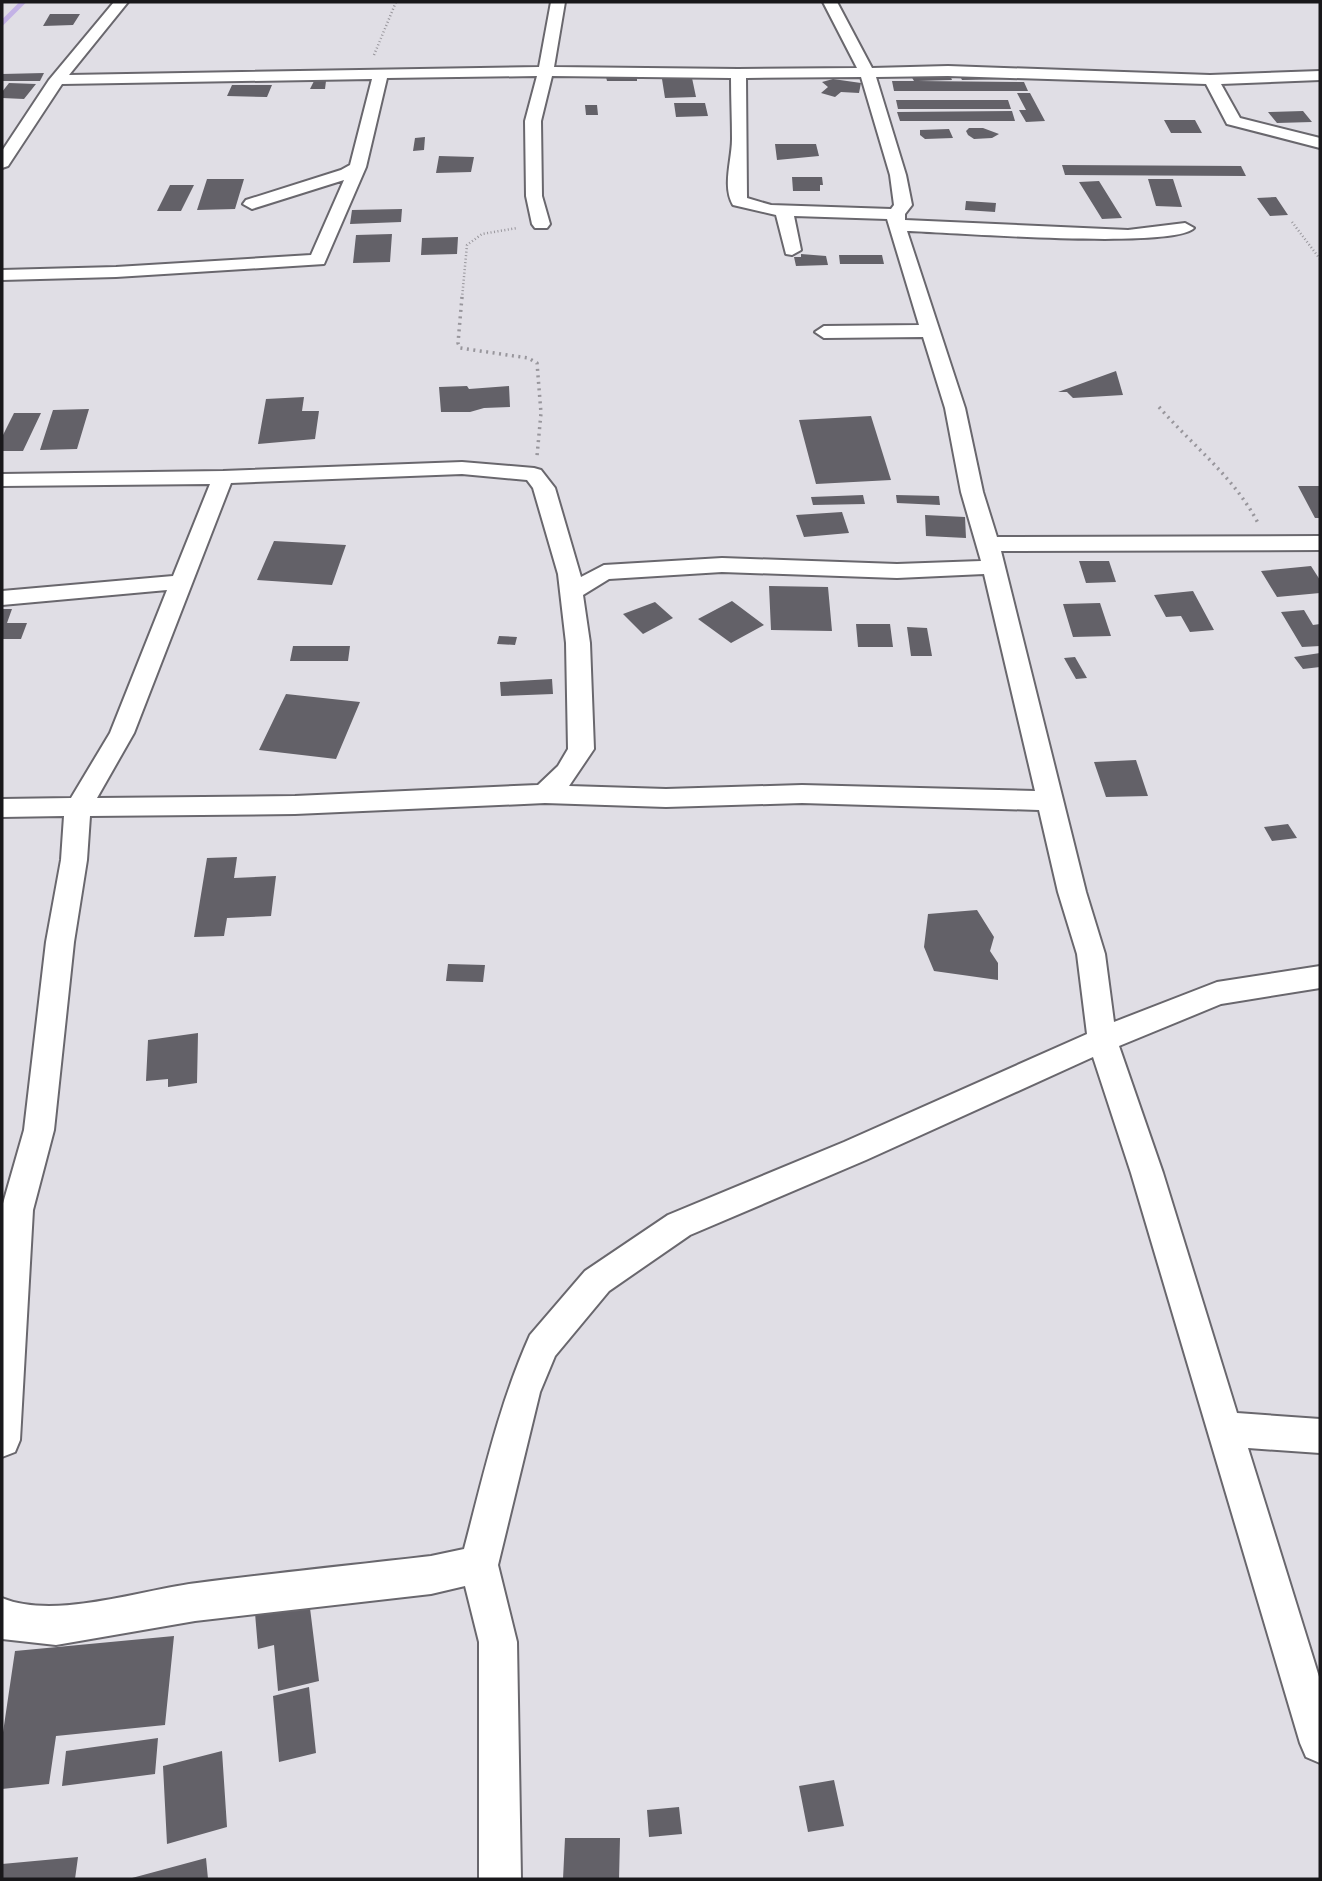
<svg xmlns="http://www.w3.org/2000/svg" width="1322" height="1881" font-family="Manrope,sans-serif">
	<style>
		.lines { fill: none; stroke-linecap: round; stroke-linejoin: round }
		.stream { stroke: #c3b2e6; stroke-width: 5 }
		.building { fill: #636168 }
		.minor-casing { stroke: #69676d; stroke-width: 4 }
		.path-far1 { stroke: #98969c; stroke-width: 2.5; stroke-dasharray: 1 2.5; stroke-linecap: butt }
		.path { stroke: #98969c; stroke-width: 3.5; stroke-dasharray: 2 4.5; stroke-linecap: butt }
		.minor { fill: #fff; fill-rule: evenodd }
	</style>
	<rect width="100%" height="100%" fill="#e0dee5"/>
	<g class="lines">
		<path class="stream" d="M2,23L23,2"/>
	</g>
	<path class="building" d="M50,14H80L73,25L43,26Z
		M44,73L40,81H2V74Z
		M950,75L952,80L918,81L1024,82L1028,91H894L892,81H914L911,76Z
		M1023,75L1025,79L962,80L960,76Z
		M637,76V81H607L606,77Z
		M692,78L696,97L665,98L662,79Z
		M833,79L861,83L859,93L841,92L835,97L821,93L828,87L822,82Z
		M314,81H326L325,89H310Z
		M9,83L36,84L24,99L2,98V92Z
		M232,85H272L267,97L227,96Z
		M1017,93H1030L1045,121L1026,122L1019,110H1026Z
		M896,100H1008L1011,109H898Z
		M674,103H705L708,116L676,117Z
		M585,105H597L598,115H586Z
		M1012,111L1015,121H900L897,112Z
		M1303,111L1312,122L1277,123L1268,112Z
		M1164,120H1195L1202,133H1171Z
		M969,128H983L999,134L992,138L974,139L968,135L966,131Z
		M949,129L953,138L925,139L920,135V130Z
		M425,137L424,150L413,151L415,138Z
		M775,144H816L819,156L777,160Z
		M439,156L474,157L471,172L436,173Z
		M1062,165L1241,166L1246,176L1065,175Z
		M792,177H822L823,185H820V191H793Z
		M207,179H244L235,209L197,210Z
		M1148,179H1173L1182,207L1156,206Z
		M1099,181L1122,218L1102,219L1079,182Z
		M170,185H194L181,211H157Z
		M1276,197L1288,215L1270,216L1257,198Z
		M966,201L996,203L995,212L965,210Z
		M402,209L401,222L350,224L352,210Z
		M392,234L390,262L353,263L356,235Z
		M458,237L457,254L421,255L422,238Z
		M801,254L826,256L828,265L796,266L794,257H801Z
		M839,255H882L884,264H840Z
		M1116,371L1123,395L1073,398L1067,392H1058Z
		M467,386L469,389L509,386L510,407L484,408L470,412H441L439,387Z
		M304,397L302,411H319L315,439L258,444L266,399Z
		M89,409L77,449L40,450L53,410Z
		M14,413H41L23,451H2V437Z
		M871,416L891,480L816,484L799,420Z
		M1298,486H1320V518H1315Z
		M863,495L865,504L813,505L811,497Z
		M896,495L939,496L940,505L897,503Z
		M842,512L849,533L804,537L796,515Z
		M925,515L965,517L966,538L926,536Z
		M274,541L346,545L332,585L257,580Z
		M1079,561H1109L1116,582L1086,583Z
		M1311,566L1320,580V593L1277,597L1261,571Z
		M769,586L828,587L832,631L771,630Z
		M1193,591L1214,630L1190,632L1181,616L1166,617L1154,595Z
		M732,601L764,625L731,643L698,619Z
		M655,602L673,618L643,634L623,614Z
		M1100,603L1111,636L1073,637L1063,604Z
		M2,609H12L7,623H27L21,639H2Z
		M1304,610L1313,625L1320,624V646L1302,647L1281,612Z
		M856,624H890L893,647H858Z
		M907,627L927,628L932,656H911Z
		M499,636L517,637L515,645L497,644Z
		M293,646H350L348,661H290Z
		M1320,653V667L1303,669L1294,657Z
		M1075,657L1087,678L1076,679L1064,658Z
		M552,679L553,694L501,696L500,682Z
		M286,694L360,702L336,759L259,750Z
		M1136,760L1148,796L1106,797L1094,762Z
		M1288,824L1297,838L1272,841L1264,827Z
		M237,857L234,878L276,876L271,916L227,918L224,936L194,937L207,858Z
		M977,910L994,937L990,951L998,963V980L934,971L924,947L928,914Z
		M448,964L485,965L483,982L446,981Z
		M198,1033L197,1083L168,1087V1079L146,1081L148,1040Z
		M309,1600L319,1681L278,1691L274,1645L258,1649L255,1613Z
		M174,1636L165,1725L56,1736L49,1784L2,1789V1739L15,1651Z
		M309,1687L316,1753L279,1762L273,1696Z
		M158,1738L155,1774L62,1786L66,1751Z
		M222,1751L227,1827L167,1844L163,1766Z
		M834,1780L844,1826L808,1832L799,1786Z
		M679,1807L682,1834L649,1837L647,1810Z
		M565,1838H620L619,1879H563Z
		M78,1857L75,1879H2V1864Z
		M206,1858L208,1879H132V1878Z"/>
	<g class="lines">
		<defs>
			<path id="minor" d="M114,2H128L69,75L539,67L551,2H565L554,67L738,69L857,68L823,2H837L872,68L948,66L1210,75L1320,71V80L1221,84L1240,118L1320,138V148L1227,124L1206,84L948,76L876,77L906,175L912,205L905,214V220L1128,230L1185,223L1194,228C1174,250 948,232 907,231L965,408L983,492L997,537L1320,536V550L1001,551L1086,892L1105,954L1114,1022L1217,982L1320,966V988L1221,1004L1119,1046L1163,1173L1237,1413L1320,1419V1453L1248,1448L1320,1680V1763L1306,1757L1300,1743L1131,1173L1093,1057L866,1160L690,1235L609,1291L555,1356L540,1392L498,1565L517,1642L521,1879H479V1642L465,1586L431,1594L195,1621L56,1645L2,1639V1598C55,1620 140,1590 197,1583C275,1573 353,1565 431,1556L464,1549C483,1477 499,1404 530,1335L585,1271L668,1215L844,1142L1087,1034L1077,954L1058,892L1039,810L802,803L666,807L545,803L295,814L90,816L87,860L74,942L54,1130L33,1210L20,1440L15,1452L2,1457V1207L24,1130L46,942L61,860L64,816L2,817V799L71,798L110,733L167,590L2,605V591L173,576L210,484L2,486V474L223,471L462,462L534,468L541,470L555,488L581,577L604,565L722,558L897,564L981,561L961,492L945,408L923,337L824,338L815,332L824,326L919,325L887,219L794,216L801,250L792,255L786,254L776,215L733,205C722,186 732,160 732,139C732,119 731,99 731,78L552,76L541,121L542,196L550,224L547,228H535L532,224L526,196L525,121L537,76L387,78L366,167L324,264L116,277L2,280V270L116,267L311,255L344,180L252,209L243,204L246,200L341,170L350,165L372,79L62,84L8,166L2,168V151L49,80ZM861,77L890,175L894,205L891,209L771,205L747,198L746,78ZM462,474L527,480L533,488L558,574L566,643L568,749L558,766L538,785L295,796L97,798L134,733L231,483ZM722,572L897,578L984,574L1035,791L802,785L666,789L569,786L594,749L590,643L583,595L609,579Z"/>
		</defs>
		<use href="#minor" class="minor-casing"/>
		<path class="path-far1" d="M374,55L396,2
			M1292,222L1320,259
			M462,298L467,245L482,234L517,228"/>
		<path class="path" d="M462,297L458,343L460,348L528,358L537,363L541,413L537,456
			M1159,407C1193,446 1234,477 1258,523"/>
		<use href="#minor" class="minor"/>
	</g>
	<rect width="1322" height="1881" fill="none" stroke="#19181b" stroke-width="7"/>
</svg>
